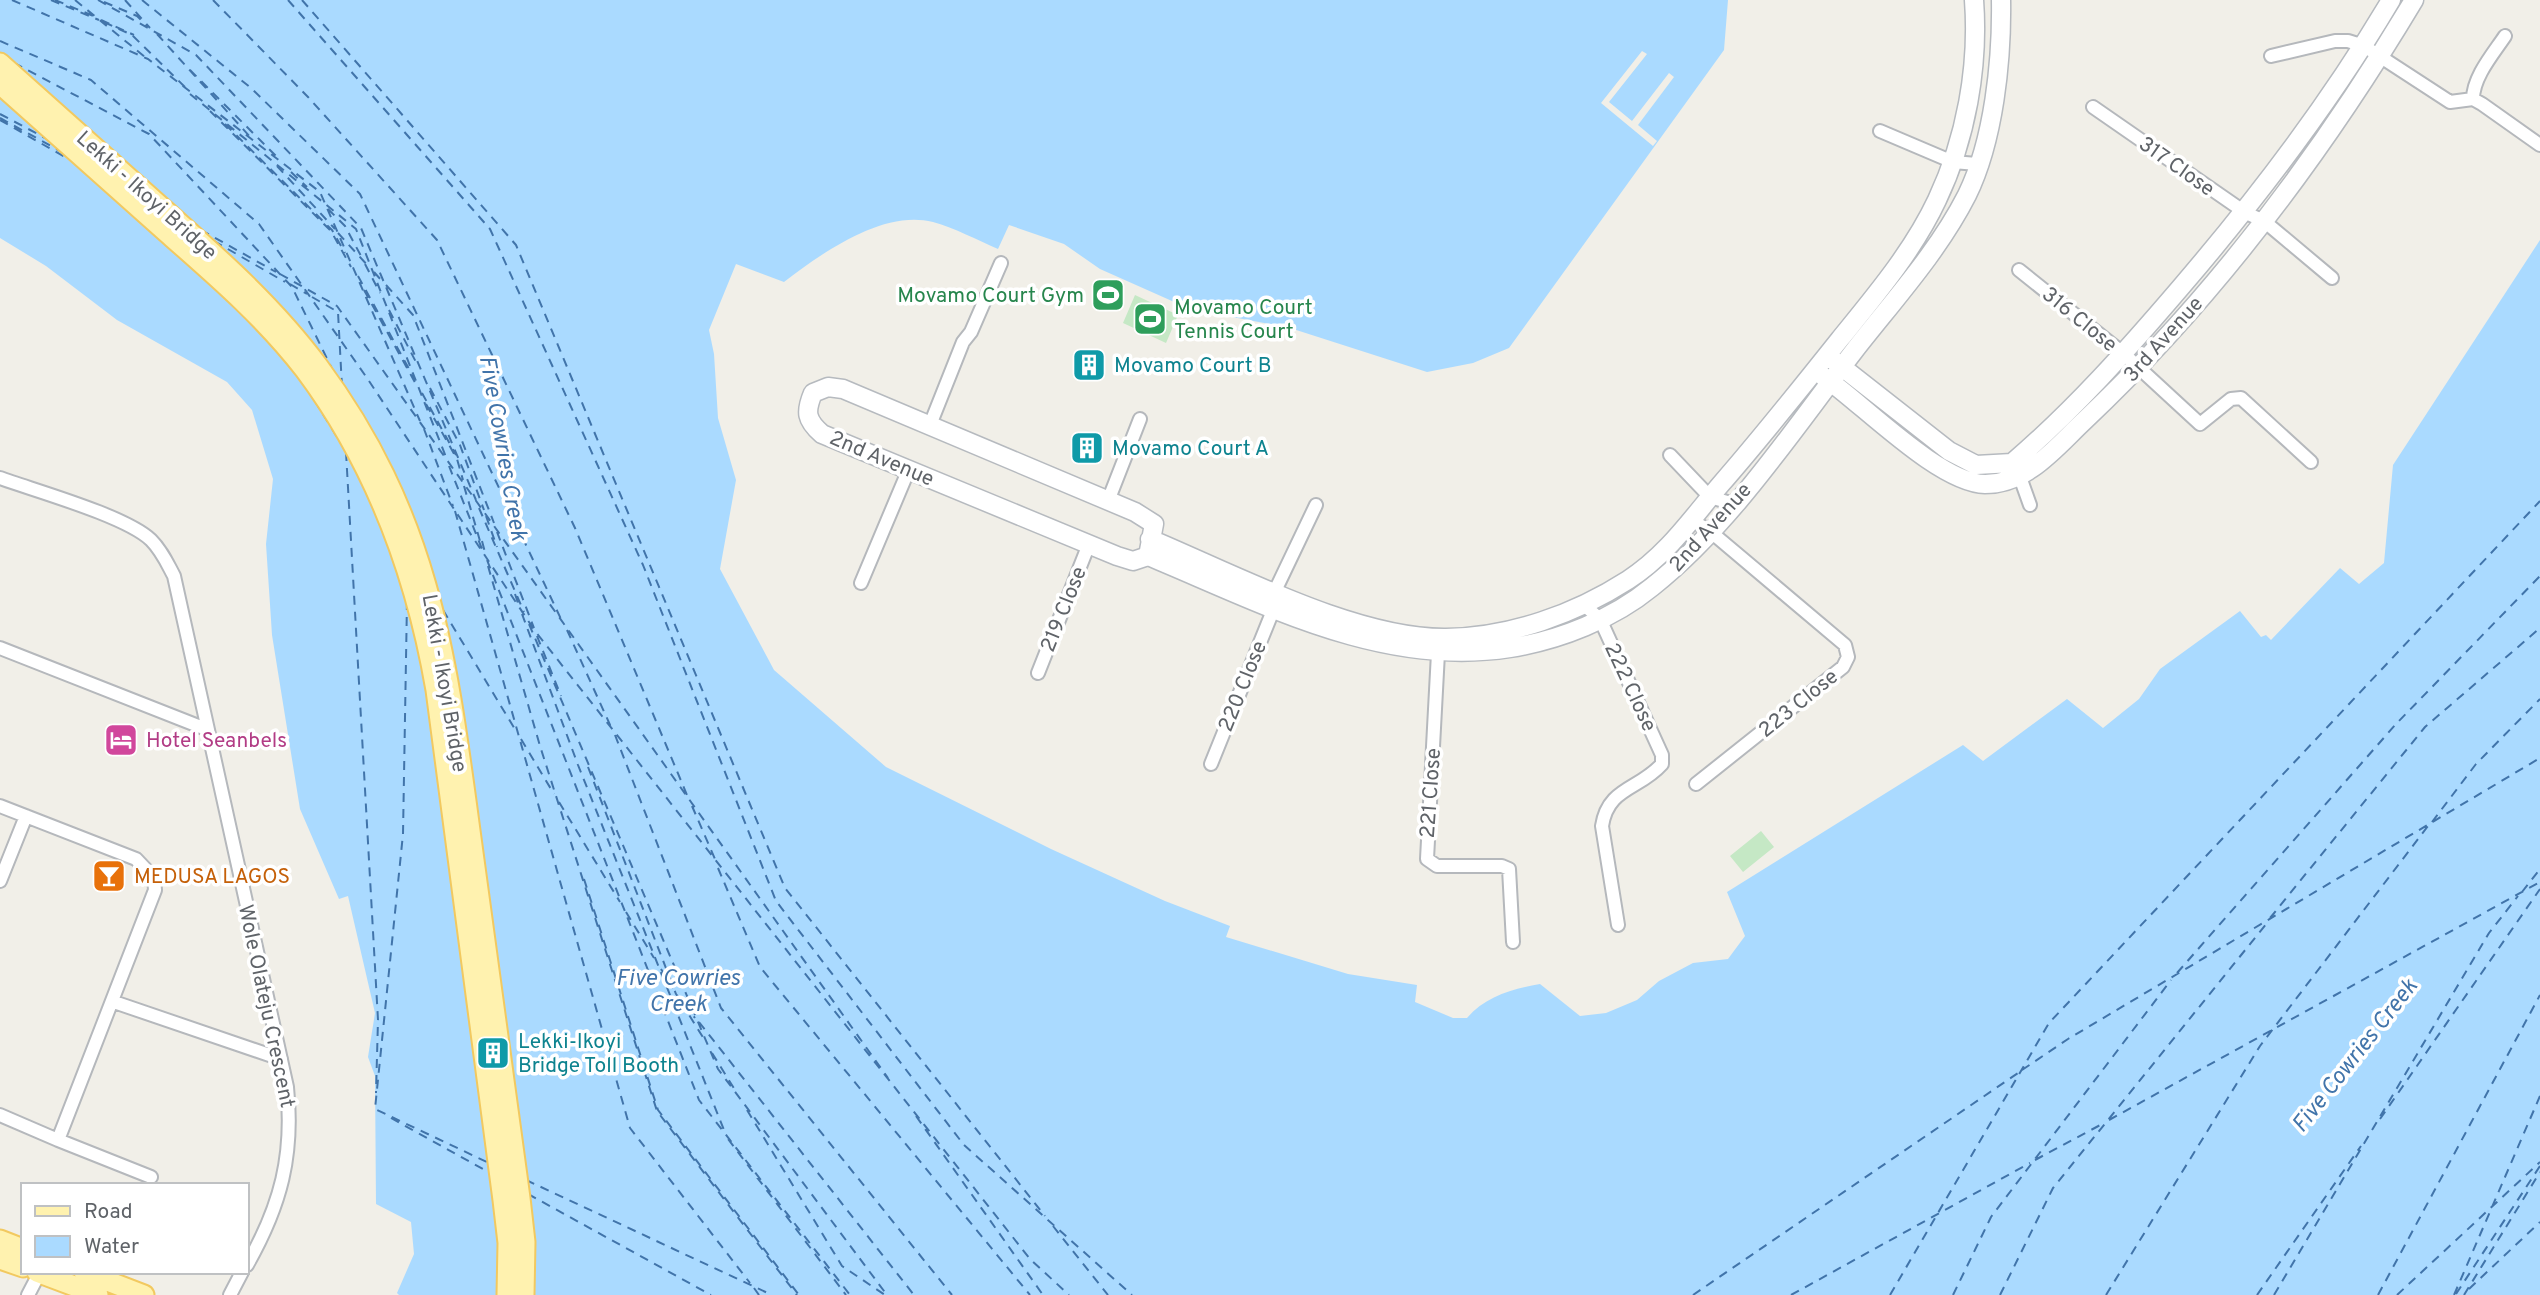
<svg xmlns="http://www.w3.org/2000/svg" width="2540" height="1295" font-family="Overpass,sans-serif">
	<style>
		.green { fill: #c5e8c5 }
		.water { fill: #aadaff }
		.pier { fill: #f1efe8 }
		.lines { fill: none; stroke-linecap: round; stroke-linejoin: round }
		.ferry { stroke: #4174aa; stroke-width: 2; stroke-dasharray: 9 7; stroke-linecap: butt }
		.street-casing { stroke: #b5b8bc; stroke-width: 16 }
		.secondary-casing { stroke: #b6babf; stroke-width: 21 }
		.primary-casing { stroke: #f2c960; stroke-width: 23 }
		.street { stroke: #fff; stroke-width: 12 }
		.secondary { stroke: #fff; stroke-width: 18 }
		.primary { stroke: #fff2af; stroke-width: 19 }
		.labels { text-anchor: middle; stroke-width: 7; stroke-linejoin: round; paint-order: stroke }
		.street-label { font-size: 21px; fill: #5f6368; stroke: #fff }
		.leisure-label { font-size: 21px; fill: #27864d; stroke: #fff; text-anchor: end }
		.culture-label { font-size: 21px; fill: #0d838f; stroke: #fff; text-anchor: start }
		.hotel-label { font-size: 21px; fill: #b23c85; stroke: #fff; text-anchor: start }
		.food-label { font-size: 21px; fill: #c56008; stroke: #fff; text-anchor: start }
		.water-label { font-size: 23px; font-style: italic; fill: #4174aa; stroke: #fff }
	</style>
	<rect width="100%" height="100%" fill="#f1efe8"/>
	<path class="green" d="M1135,295L1178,315L1166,343L1123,323Z
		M1761,831L1774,847L1743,872L1730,856Z"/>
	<path class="water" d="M0,0H1728L1724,50L1509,348L1473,363L1427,372L1290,328L1190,309L1100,269L1064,244L1009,225L998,249C977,240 955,228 933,222C883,209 822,253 784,282L736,264L709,330L714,354L718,418L736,480L720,569L774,670L886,767L1051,849L1165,901L1230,926L1226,937L1348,974L1417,985L1415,1002L1453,1018H1467C1486,996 1512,989 1540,984L1580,1016L1606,1013L1637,1000L1659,981L1693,963L1728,959L1745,936L1727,892L1963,745L1983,761L2067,699L2103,728L2139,699L2160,669L2240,611L2261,637L2266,635L2271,640L2340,568L2359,584L2384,563L2393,465L2540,240V1295H399L397,1293L414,1254L411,1222L376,1204L375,1076L368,1057L375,1013L348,896L339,899L300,809L272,635L266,544L273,479L252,410L227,382L117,320L46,266L0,238Z"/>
	<path class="pier" d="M1642,51L1647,54L1609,102L1632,121L1669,73L1674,77L1638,125L1657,141L1653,146L1601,103Z"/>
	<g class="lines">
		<path class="ferry" d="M12,0L148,59L320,192L420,421
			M51,0L99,20
			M55,0L96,17
			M75,0L145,57
			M98,0L196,55L361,228L476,500
			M125,0L150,28
			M142,0L251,88L360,194L561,619
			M213,0L308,97L437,240L575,528L687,795
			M288,0L490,229L643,565L776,901L964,1145L1132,1295
			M302,0L516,245L785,888L1045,1216
			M104,2L137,16L147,26
			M101,20L134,35
			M104,22L132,35L186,88
			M157,34L252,139
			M0,41L91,80L259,224L367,378L535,631L1030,1259L1069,1295
			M14,63L149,134L292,287L335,375
			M190,70L280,160
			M190,94L356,229L446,457
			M210,111L331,231L351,267
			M0,114L49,140
			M0,118L62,152
			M0,120L72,161
			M225,124L332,230L345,253
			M277,166L335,229
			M291,172L307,187
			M328,209L345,226L361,256
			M201,230L276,272
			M338,233L370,268
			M214,241L285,282
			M365,264L380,293
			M374,272L382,281
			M280,274L337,306L888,1078
			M358,276L414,378
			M290,284L307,294
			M386,285L413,315L494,523
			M364,290L417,386
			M312,297L338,312L342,387
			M389,310L417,364
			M430,388L460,445L484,510
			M422,393L456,455
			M315,401L347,453
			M426,404L457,459L463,480
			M424,429L453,506
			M346,452L378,1020L376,1093
			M449,466L482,549
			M464,486L480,541
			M479,508L524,612
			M455,511L630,1128L750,1283
			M486,516L497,547
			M497,532L534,628
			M482,541L486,556
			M487,560L699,1100L850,1295
			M488,566L540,746L657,1111L797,1295
			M515,594L519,606
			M407,601L403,834L375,1109L489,1163
			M443,610L516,731
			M522,614L578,765L724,1130
			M529,624L718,1069L887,1295
			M567,630L611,727
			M537,636L561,696
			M615,735L721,1008L952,1295
			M521,739L554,794
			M588,767L676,994L695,1018
			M559,802L620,902
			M692,806L715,859
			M2432,822L2476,764L2540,699
			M718,868L760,967L1030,1295
			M584,879L658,1110L799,1295
			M2522,892L2540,869
			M626,912L654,958
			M2270,918L2425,727L2540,628
			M661,969L673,988
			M2177,973L2396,724L2540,576
			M681,1002L704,1039
			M699,1022L914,1295
			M712,1053L735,1090
			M2022,1070L2068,1039L2540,758
			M747,1110L842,1266L885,1295
			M916,1116L1043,1295
			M391,1118L490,1173
			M2380,1119L2540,889
			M2109,1120L2540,882
			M728,1139L846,1295
			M2035,1160L2104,1123
			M526,1180L772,1295
			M528,1194L711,1295
			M1053,1226L1108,1295
			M754,1288L759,1295
			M2469,1289L2540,1222
			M2456,1294L2540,1166
			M1693,1295L2018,1073
			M1791,1295L2030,1163
			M1890,1295L2049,1023L2540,501
			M1953,1295L1991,1217L2171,980
			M2000,1295L2053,1188L2267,923
			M2106,1295L2260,1046L2428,826
			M2257,1295L2361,1146
			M2274,1295L2489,933L2518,896
			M2378,1295L2540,995
			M2397,1295L2540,1162
			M2454,1295L2540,1096
			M2464,1295L2540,1172"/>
		<defs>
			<path id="street" d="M2271,56L2335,41H2348L2364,46L2450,102L2473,99L2482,104L2540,145
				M2473,99C2473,77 2493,54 2505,36
				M2093,107L2246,213L2264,221L2332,278
				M1880,131L1953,162L1977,164
				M2019,270L2124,354L2200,424L2231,399L2241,398L2311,462
				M930,425L963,342L971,332L1001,263
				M1670,455L1710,497L1734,504
				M2020,477L2030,505
				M0,478C36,491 126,516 151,540C162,551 167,563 174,576L287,1087C294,1155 281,1205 247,1265
				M1108,501L1140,419
				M1692,520L1711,532L1845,645L1848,657L1843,667L1696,784
				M861,583L909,469
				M1584,605L1600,619L1662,755V764C1639,790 1608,787 1602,826L1618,925
				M1435,645L1438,653L1427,859L1437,866H1502L1509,869L1513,942
				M0,648L206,729
				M1038,673L1089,544
				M1211,764L1274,608L1275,591L1316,505
				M0,806L136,859L154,878L155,890L58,1140L0,1115
				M0,881L26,816
				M114,1002L281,1059
				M58,1140L151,1177
				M28,1295L40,1272
				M230,1295L242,1272"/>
			<path id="secondary" d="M1833,360L1949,451L1976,465L2012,463C2074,410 2128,349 2181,287C2259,196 2330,103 2391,0
				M1824,377C1863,404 1939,483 1985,484C2028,484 2056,447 2085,420C2214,298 2323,152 2414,0
				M1150,539C1234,574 1356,639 1446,638C1511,637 1575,614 1628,580C1667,555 1692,518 1721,484C1762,437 1801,388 1840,339C1875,296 1913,251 1937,200C1966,139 1979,67 1974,0
				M1148,556L1154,524L1135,512L843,389L828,387L813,393C805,412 806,420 822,434L1117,556L1133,561L1148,556C1264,604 1382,668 1510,648C1560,640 1613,619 1652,587C1731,524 1792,431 1854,351C1893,301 1938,252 1967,195C1994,140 2002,60 2001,0"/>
			<path id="primary" d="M0,63C56,113 111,162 167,212C220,259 275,308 318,366C436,525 448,671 474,860C489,973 505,1085 520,1198L525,1242L524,1295
				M0,84C55,133 111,183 166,232C215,275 265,318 305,370C376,465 416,574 436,690L503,1200L508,1243L507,1295
				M0,1240L23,1249
				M0,1259L23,1267
				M37,1272L98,1295
				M84,1272L144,1295"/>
		</defs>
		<use href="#street" class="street-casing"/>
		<use href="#secondary" class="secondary-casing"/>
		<use href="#primary" class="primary-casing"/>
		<use href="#street" class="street"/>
		<use href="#secondary" class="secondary"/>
		<use href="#primary" class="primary"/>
	</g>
	<defs>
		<symbol id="stadium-square" viewBox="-11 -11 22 22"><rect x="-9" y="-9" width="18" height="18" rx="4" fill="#2e9e5b" stroke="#fff"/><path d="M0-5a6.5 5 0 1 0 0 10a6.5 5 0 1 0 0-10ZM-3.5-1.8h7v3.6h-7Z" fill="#fff"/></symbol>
		<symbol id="building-square" viewBox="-11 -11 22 22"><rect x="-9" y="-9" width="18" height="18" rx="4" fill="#0f9aa8" stroke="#fff"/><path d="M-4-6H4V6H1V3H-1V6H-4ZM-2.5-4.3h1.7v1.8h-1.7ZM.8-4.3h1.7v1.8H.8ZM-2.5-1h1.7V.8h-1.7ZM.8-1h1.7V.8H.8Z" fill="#fff"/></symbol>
		<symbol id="hotel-square" viewBox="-11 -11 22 22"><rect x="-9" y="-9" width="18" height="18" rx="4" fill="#d1479c" stroke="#fff"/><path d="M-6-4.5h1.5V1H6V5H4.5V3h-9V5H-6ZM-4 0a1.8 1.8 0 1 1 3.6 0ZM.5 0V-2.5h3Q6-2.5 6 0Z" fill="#fff"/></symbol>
		<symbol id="bar-square" viewBox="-11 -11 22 22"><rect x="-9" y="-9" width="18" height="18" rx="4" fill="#e8710a" stroke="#fff"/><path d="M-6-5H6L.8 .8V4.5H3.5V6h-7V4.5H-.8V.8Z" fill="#fff"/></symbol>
	</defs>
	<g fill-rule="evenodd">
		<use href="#stadium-square" x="1089" y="276" width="38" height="38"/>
		<use href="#stadium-square" x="1131" y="300" width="38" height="38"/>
		<use href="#building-square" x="1070" y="346" width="38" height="38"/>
		<use href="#building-square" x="1068" y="429" width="38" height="38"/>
		<use href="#hotel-square" x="102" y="721" width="38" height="38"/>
		<use href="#bar-square" x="90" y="857" width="38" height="38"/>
		<use href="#building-square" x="474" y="1034" width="38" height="38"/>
	</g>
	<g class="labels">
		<g class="street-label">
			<text transform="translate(2177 166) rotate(35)" y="7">317 Close</text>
			<text transform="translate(147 195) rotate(42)" y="7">Lekki - Ikoyi Bridge</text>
			<text transform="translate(2080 319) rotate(39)" y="7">316 Close</text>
			<text transform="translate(2163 339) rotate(-48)" y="7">3rd Avenue</text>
			<text transform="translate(882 458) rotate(23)" y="7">2nd Avenue</text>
			<text transform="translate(1710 527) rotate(-48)" y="7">2nd Avenue</text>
			<text transform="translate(1063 609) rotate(-68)" y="7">219 Close</text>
			<text transform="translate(445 683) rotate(80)" y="7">Lekki - Ikoyi Bridge</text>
			<text transform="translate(1242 686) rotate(-68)" y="7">220 Close</text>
			<text transform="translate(1631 687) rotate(65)" y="7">222 Close</text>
			<text transform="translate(1798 703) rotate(-39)" y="7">223 Close</text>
			<text transform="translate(1430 793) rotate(-86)" y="7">221 Close</text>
			<text transform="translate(267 1006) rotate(78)" y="7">Wole Olateju Crescent</text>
		</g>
		<g class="leisure-label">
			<text x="1084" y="302">Movamo Court Gym</text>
			<text x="1174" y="314" text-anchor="start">Movamo Court<tspan x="1174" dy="24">Tennis Court</tspan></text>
		</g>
		<g class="culture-label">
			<text x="1114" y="372">Movamo Court B</text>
			<text x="1112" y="455">Movamo Court A</text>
			<text x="518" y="1048">Lekki-Ikoyi<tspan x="518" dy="24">Bridge Toll Booth</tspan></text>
		</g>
		<g class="hotel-label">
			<text x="146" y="747">Hotel Seanbels</text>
		</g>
		<g class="food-label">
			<text x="134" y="883">MEDUSA LAGOS</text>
		</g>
		<g class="water-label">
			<text transform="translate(504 448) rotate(80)" y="8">Five Cowries Creek</text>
			<text x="678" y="985">Five Cowries<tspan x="678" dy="26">Creek</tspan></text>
			<text transform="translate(2354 1055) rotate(-52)" y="8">Five Cowries Creek</text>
		</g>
	</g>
	<rect x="21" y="1183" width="228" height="91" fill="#ffffff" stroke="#bfc1c3" stroke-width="2"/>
	<rect x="35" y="1206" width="35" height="10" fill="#fff2af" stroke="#bfc1c3" stroke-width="2"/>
	<text x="84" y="1218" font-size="21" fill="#5f6368">Road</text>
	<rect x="35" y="1236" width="35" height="21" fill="#aadaff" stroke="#bfc1c3" stroke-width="2"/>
	<text x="84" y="1253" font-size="21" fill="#5f6368">Water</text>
</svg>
